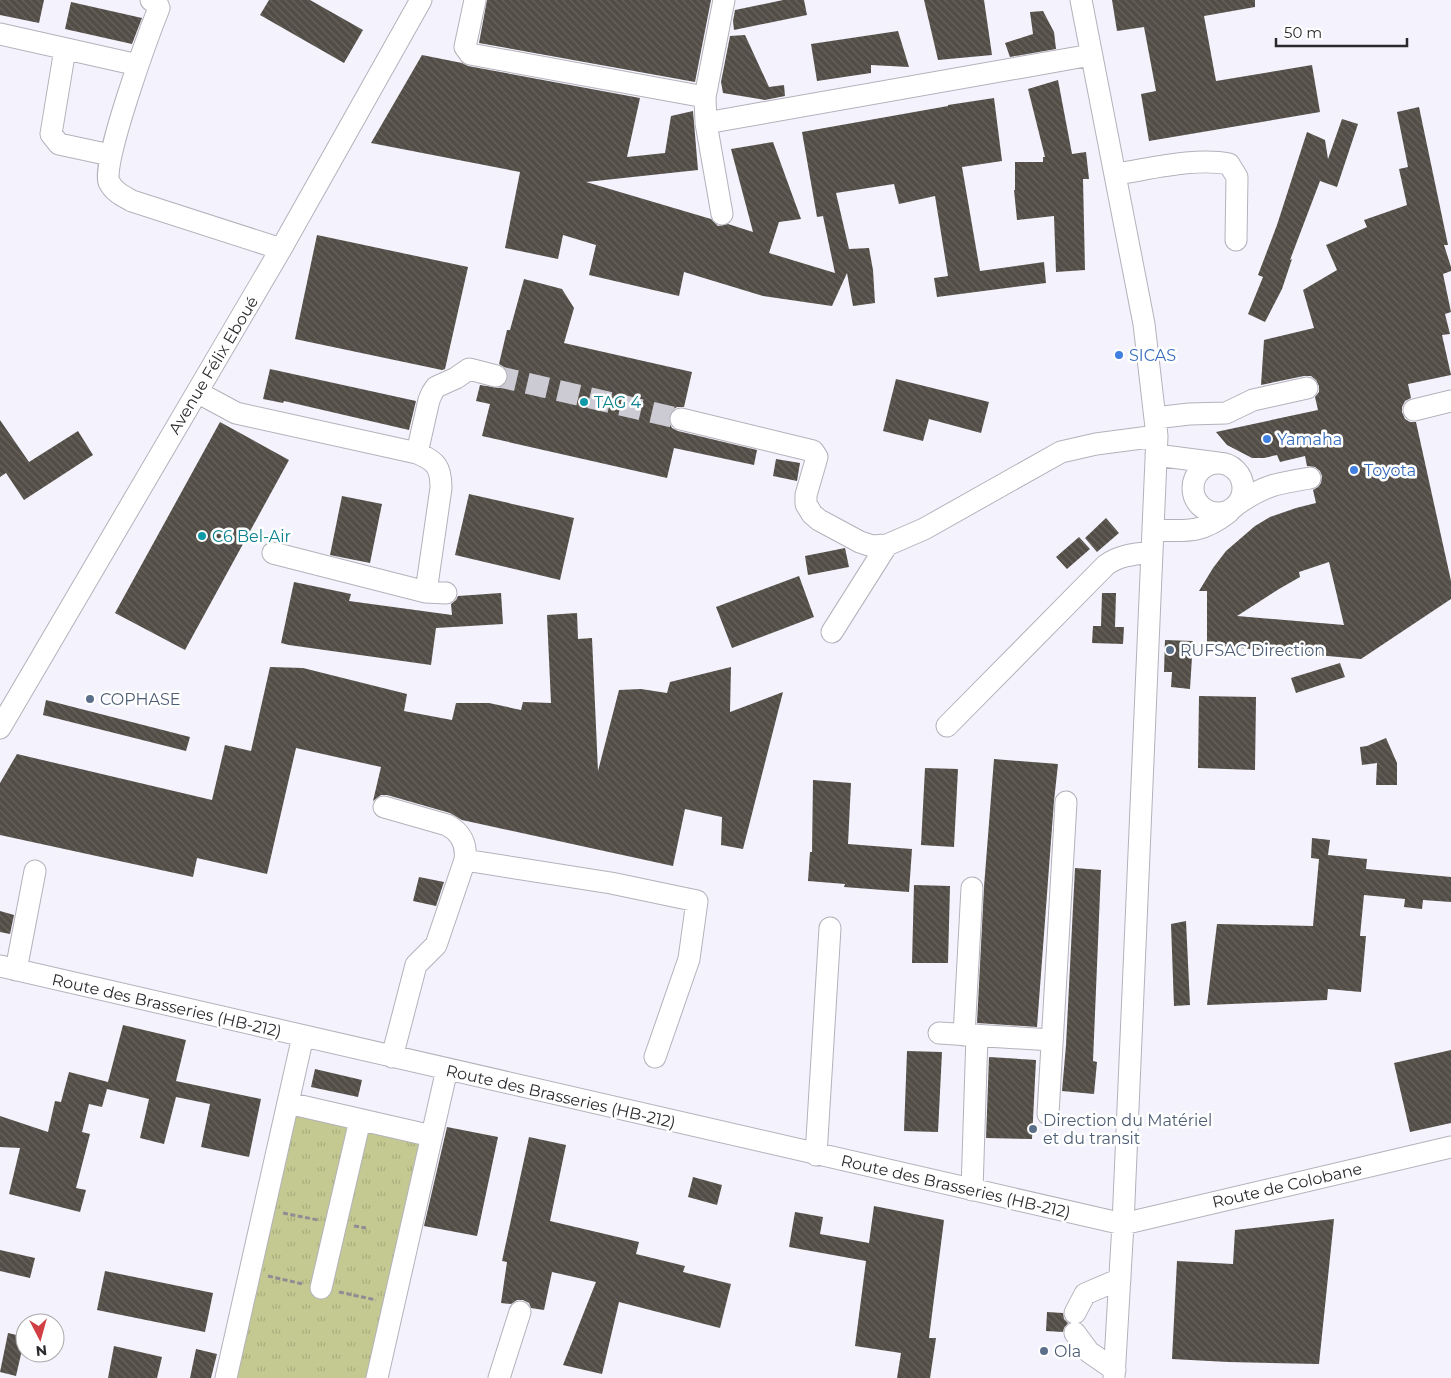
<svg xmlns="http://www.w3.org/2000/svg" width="1451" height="1378" font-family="Montserrat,sans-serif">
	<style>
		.park { fill: url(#park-tufts) }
		.building { fill: url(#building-back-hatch); fill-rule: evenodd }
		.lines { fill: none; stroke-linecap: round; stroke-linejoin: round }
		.minor-tunnel { stroke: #cccad3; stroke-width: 21; stroke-dasharray: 21 11; stroke-linecap: butt }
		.minor-casing { stroke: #b3b2bb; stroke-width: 23 }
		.path { stroke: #8f8d94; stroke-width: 3; stroke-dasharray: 5 2.5; stroke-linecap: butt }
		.minor { stroke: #fff; stroke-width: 21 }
		.shop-dot { fill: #3f7fe0; stroke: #fff; stroke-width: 2 }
		.culture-dot { fill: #0f9aa8; stroke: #fff; stroke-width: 2 }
		.service-dot { fill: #5c6f8a; stroke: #fff; stroke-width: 2 }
		.labels { text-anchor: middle; stroke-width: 5; stroke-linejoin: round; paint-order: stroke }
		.shop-label { font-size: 16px; fill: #366cbe; stroke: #fff; text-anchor: start }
		.street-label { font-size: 16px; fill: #2a292d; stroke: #fff }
		.culture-label { font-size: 16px; fill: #0d838f; stroke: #fff; text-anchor: start }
		.service-label { font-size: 16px; fill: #4e5e75; stroke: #fff; text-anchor: start }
	</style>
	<defs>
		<pattern id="park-tufts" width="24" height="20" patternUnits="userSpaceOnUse" patternTransform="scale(1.25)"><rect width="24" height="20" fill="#c4c991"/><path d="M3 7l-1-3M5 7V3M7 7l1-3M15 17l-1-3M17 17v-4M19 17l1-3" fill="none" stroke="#a9ad7d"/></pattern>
		<pattern id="building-back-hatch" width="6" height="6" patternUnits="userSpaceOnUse" patternTransform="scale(1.25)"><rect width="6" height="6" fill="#524d46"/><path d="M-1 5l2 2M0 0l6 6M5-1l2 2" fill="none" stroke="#68645e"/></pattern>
	</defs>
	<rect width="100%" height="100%" fill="#f4f2fc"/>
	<path class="park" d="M293,1112L424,1143L369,1378H236Z"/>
	<path class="building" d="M0,0H44L39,23L0,15Z
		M269,0H310L363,30L344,63L260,15Z
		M487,0H711L695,82L479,43Z
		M783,0H804L807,15L734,30L733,21L735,10Z
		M924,0H984L992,55L938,60Z
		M1112,0H1255V7L1204,16L1216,81L1312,65L1320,112L1149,141L1141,94L1156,91L1144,27L1117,31Z
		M71,2L142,18L132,44L65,29Z
		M1043,11L1054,32L1056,49L1010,57L1005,43L1033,34L1030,12Z
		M898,31L909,67L871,65V73L817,81L811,44Z
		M745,35L769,87L784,85L785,96L765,100L723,93L721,82L730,36Z
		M422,55L462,63L468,66L640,98L627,157L665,153L671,116L693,111L698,170L586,182L711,219L718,226L728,224L753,232L731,149L773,142L801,219L779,222L769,253L835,273L823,216L817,217L802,132L948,106V105L994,98L1002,161L962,167L980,271L1044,262L1046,283L937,297L934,278L948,276L935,196L899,204L894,184L836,193L849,249L869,248L873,270L875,303L853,306L847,273L832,306L763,296L684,272L679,296L589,275L596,245L563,235L558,259L505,248L520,172L371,143Z
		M1058,80L1072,154L1086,152L1089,179H1083L1085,270L1056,272L1054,216L1017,220L1014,190H1015V162H1043V157H1045L1028,89Z
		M1419,107L1448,245H1444L1451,267V271L1443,274L1451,312L1445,314L1450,334L1442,335L1451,375L1408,384L1411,398L1405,401L1402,407V412L1405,419L1410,422H1416L1451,581V599L1361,659L1207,645V591H1199L1213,568L1226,551L1255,526L1270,517L1296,508L1316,503L1313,490L1318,487L1321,483L1322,476L1320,471L1315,467L1307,466L1305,456L1280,462L1277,455L1264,458H1252L1227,445L1216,432L1318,410L1315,397L1319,392V386L1316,380L1311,376H1304L1261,385L1264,340L1314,328L1303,290L1337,270L1326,245L1367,227L1364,220L1407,205L1399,169L1408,167L1397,112ZM1329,562L1344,625L1237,616L1279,589L1300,577L1299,572Z
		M1342,119L1358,124L1337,187L1320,181L1290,260L1292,259L1282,289L1265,322L1248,314L1263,277L1258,275L1277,225L1307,132L1325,140L1328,159Z
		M317,235L468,267L445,369L442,370L295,339Z
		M524,279L562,289L574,308L564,343L692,372L684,407H677L672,410L669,416V422L672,428L678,431L757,450L754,465L674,448L667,478L482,436L490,404L476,401L480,385L499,388L505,385L508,380V372L504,367L499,364L507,330H510Z
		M270,369L416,401L409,430L284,401L283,403L263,399Z
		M896,379L989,402L981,433L929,419L923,441L883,431Z
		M0,420L29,462L78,431L93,455L24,500L6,473L0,477Z
		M220,422L289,460L185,650L115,613Z
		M776,459L800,463L797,481L773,476Z
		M469,494L574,518L560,580L455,555Z
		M342,496L382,504L370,563L330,555Z
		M1106,518L1119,533L1097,552L1085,538Z
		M1079,537L1090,549L1067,569L1056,557Z
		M845,548L849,567L808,575L805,556Z
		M799,576L814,617L732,648L716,607Z
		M294,582L351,594L349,601L452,615L451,604L456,600L458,596L501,593L503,624L436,628L431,665L289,645L281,643Z
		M1102,593H1116L1115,627H1124L1123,644L1092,643L1093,626H1101Z
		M577,613L578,639L592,638L598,771L619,690L641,689L667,693L670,682L731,667L730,712L783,692L743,849L721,845L722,817L685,809L673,866L462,820L450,813L387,795H381L373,801L381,767L296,748L267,874L197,858L193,877L0,835V783L17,754L212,800L225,745L251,751L270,667L303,668L407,694L404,711L452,720L456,703H489L521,710L523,702L551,703L547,615Z
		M1165,640L1193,641L1190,689L1171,687L1172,672H1164Z
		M1340,663L1345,677L1296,693L1291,678Z
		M1199,696L1256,697L1255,770L1198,768Z
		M46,700L190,737L186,751L43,715Z
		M1386,738L1397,763V785H1376L1377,763L1362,765L1360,747L1367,746Z
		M994,759L1058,764L1054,801L1037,1027L977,1023L984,887Z
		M925,768L958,769L954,847L921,845Z
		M813,780L851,783L848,844L912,849L909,892L844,887L845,884L808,881L810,852H812Z
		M1312,838L1330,840L1328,855L1367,859L1366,869L1451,877V902L1423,900L1422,909L1404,907L1405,899L1364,895L1360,936H1366L1361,992L1328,989L1327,1000L1207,1005L1217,924L1313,926L1319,859L1311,858Z
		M1075,868L1101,870L1093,1061L1097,1062L1094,1094L1062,1091L1066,1045Z
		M419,877L444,882L436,906L413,901Z
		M914,885L950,886L948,963H912Z
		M0,911L14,915L10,934L0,932Z
		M1186,921L1190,1005L1174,1006L1171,924Z
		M123,1025L186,1040L176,1081L261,1099L249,1157L201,1147L210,1104L176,1097L164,1144L140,1138L149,1099L107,1089L102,1107L89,1104L82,1132L90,1134L76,1188L86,1190L80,1212L9,1194L20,1148L0,1147V1116L48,1132L55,1101L61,1102L69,1072L108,1082Z
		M1451,1050V1123L1410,1132L1394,1063Z
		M907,1051L942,1052L938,1132L904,1131Z
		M989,1057L1036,1060L1032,1139L986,1138Z
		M315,1069L362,1080L358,1097L311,1087Z
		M447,1127L498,1137L477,1236L424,1226Z
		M529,1137L566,1145L550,1221L639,1242L636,1254L685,1266L683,1272L731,1284L720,1328L619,1302L602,1374L563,1365L596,1282L552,1272L544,1310L531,1308L529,1303L523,1300H517L511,1304L501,1303L507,1262L502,1261Z
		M693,1177L722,1185L717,1205L688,1197Z
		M874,1206L944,1220L929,1338H936L930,1378H897L901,1353L855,1346L866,1261L789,1247L795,1212L823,1217L820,1234L869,1243Z
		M1334,1219L1319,1364L1228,1362L1172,1359L1177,1261L1233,1264L1235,1230Z
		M0,1250L35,1258L30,1278L0,1271Z
		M105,1271L213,1293L205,1332L97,1310Z
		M1047,1312L1063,1313L1064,1319L1068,1323L1064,1328L1063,1332L1046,1331Z
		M8,1333L25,1337L16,1376L0,1372Z
		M114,1346L162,1357L157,1378H108Z
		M196,1349L217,1354L211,1378H190Z"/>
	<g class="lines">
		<path class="minor-tunnel" d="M496,376L681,419"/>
		<defs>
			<path id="minor" d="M151,0L157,3L159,8C149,33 101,164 109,182C114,192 123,196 132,201L281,249
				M475,0L465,47L470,54L705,97
				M1081,0L1144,324L1157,436L1123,1224L1114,1378
				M0,34L138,65
				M65,49L51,134L59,144L110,155
				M706,123L1091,55
				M1116,174C1150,169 1196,157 1229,164L1237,177L1236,240
				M722,214L706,123L705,97L724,0
				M197,392L236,413L417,453C436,461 441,467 441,488L426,592
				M1414,410L1451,401
				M1155,418L1189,414L1226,413L1253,400L1307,388
				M681,419L813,451L817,457L806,495V504L812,514L819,520L860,542L872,546L887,545L924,529L1061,452L1096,444L1157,436
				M417,453L429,400L432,393L436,387L456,378L469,369L496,376
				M1156,455L1218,463
				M1193 488a25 25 0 1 1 50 0a25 25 0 1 1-50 0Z
				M1239,503C1265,485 1279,483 1310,478
				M1153,530C1187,531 1201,534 1229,512
				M273,553L426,592L446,593
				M832,632L887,545
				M947,726L1106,565C1120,555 1135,554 1152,552
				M0,728L281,249L421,0
				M384,807L447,825C461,832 467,844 465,860L436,945L416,965L392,1057
				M465,860L611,883L697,901L689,959L655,1057
				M0,966L1123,1224L1451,1147
				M16,970L35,871
				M939,1033L1052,1040
				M964,1035L972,888
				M288,1103L432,1136
				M1048,1114L1066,802
				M816,1155L830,928
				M972,1190L977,1035
				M321,1288L360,1120
				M1075,1313L1085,1294L1120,1279
				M1075,1333L1089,1352L1115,1370
				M226,1378L303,1036
				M377,1378L447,1069
				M499,1378L520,1312"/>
		</defs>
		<use href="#minor" class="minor-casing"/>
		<path class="path" d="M283,1213L318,1220
			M354,1226L366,1228
			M268,1276L303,1284
			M339,1292L376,1300"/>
		<use href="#minor" class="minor"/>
	</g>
	<g class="shop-dot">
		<circle cx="1119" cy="355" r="5"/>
		<circle cx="1267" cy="439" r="5"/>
		<circle cx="1354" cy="470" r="5"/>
	</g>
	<g class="culture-dot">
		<circle cx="584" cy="402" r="5"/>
		<circle cx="202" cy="536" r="5"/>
	</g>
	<g class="service-dot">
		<circle cx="1170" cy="650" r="5"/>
		<circle cx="90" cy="699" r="5"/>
		<circle cx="1033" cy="1129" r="5"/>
		<circle cx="1044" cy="1351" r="5"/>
	</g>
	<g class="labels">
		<g class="shop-label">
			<text x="1129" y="361">SICAS</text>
			<text x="1277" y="445">Yamaha</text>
			<text x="1364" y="476">Toyota</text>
		</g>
		<g class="street-label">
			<text transform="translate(213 365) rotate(-59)" y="6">Avenue Félix Eboué</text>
			<text transform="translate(167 1005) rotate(13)" y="6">Route des Brasseries (HB-212)</text>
			<text transform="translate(561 1096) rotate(13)" y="6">Route des Brasseries (HB-212)</text>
			<text transform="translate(1287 1185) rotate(-13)" y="6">Route de Colobane</text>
			<text transform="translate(956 1186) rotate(13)" y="6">Route des Brasseries (HB-212)</text>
		</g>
		<g class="culture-label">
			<text x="594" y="408">TAG 4</text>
			<text x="212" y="542">C6 Bel-Air</text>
		</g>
		<g class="service-label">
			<text x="1180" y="656">RUFSAC Direction</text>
			<text x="100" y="705">COPHASE</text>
			<text x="1043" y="1126">Direction du Matériel<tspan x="1043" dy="18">et du transit</tspan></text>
			<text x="1054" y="1357">Ola</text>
		</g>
	</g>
	<g transform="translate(40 1338) rotate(174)"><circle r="24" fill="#ffffff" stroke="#aaa9ab"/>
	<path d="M0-4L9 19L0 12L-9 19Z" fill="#cf3f43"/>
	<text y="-8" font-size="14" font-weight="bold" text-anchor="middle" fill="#2a292d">N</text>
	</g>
	<path d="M1276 38v8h131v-8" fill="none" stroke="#2a292d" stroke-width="2.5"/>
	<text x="1284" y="38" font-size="15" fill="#2a292d" stroke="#ffffff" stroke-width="4" paint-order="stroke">50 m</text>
</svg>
